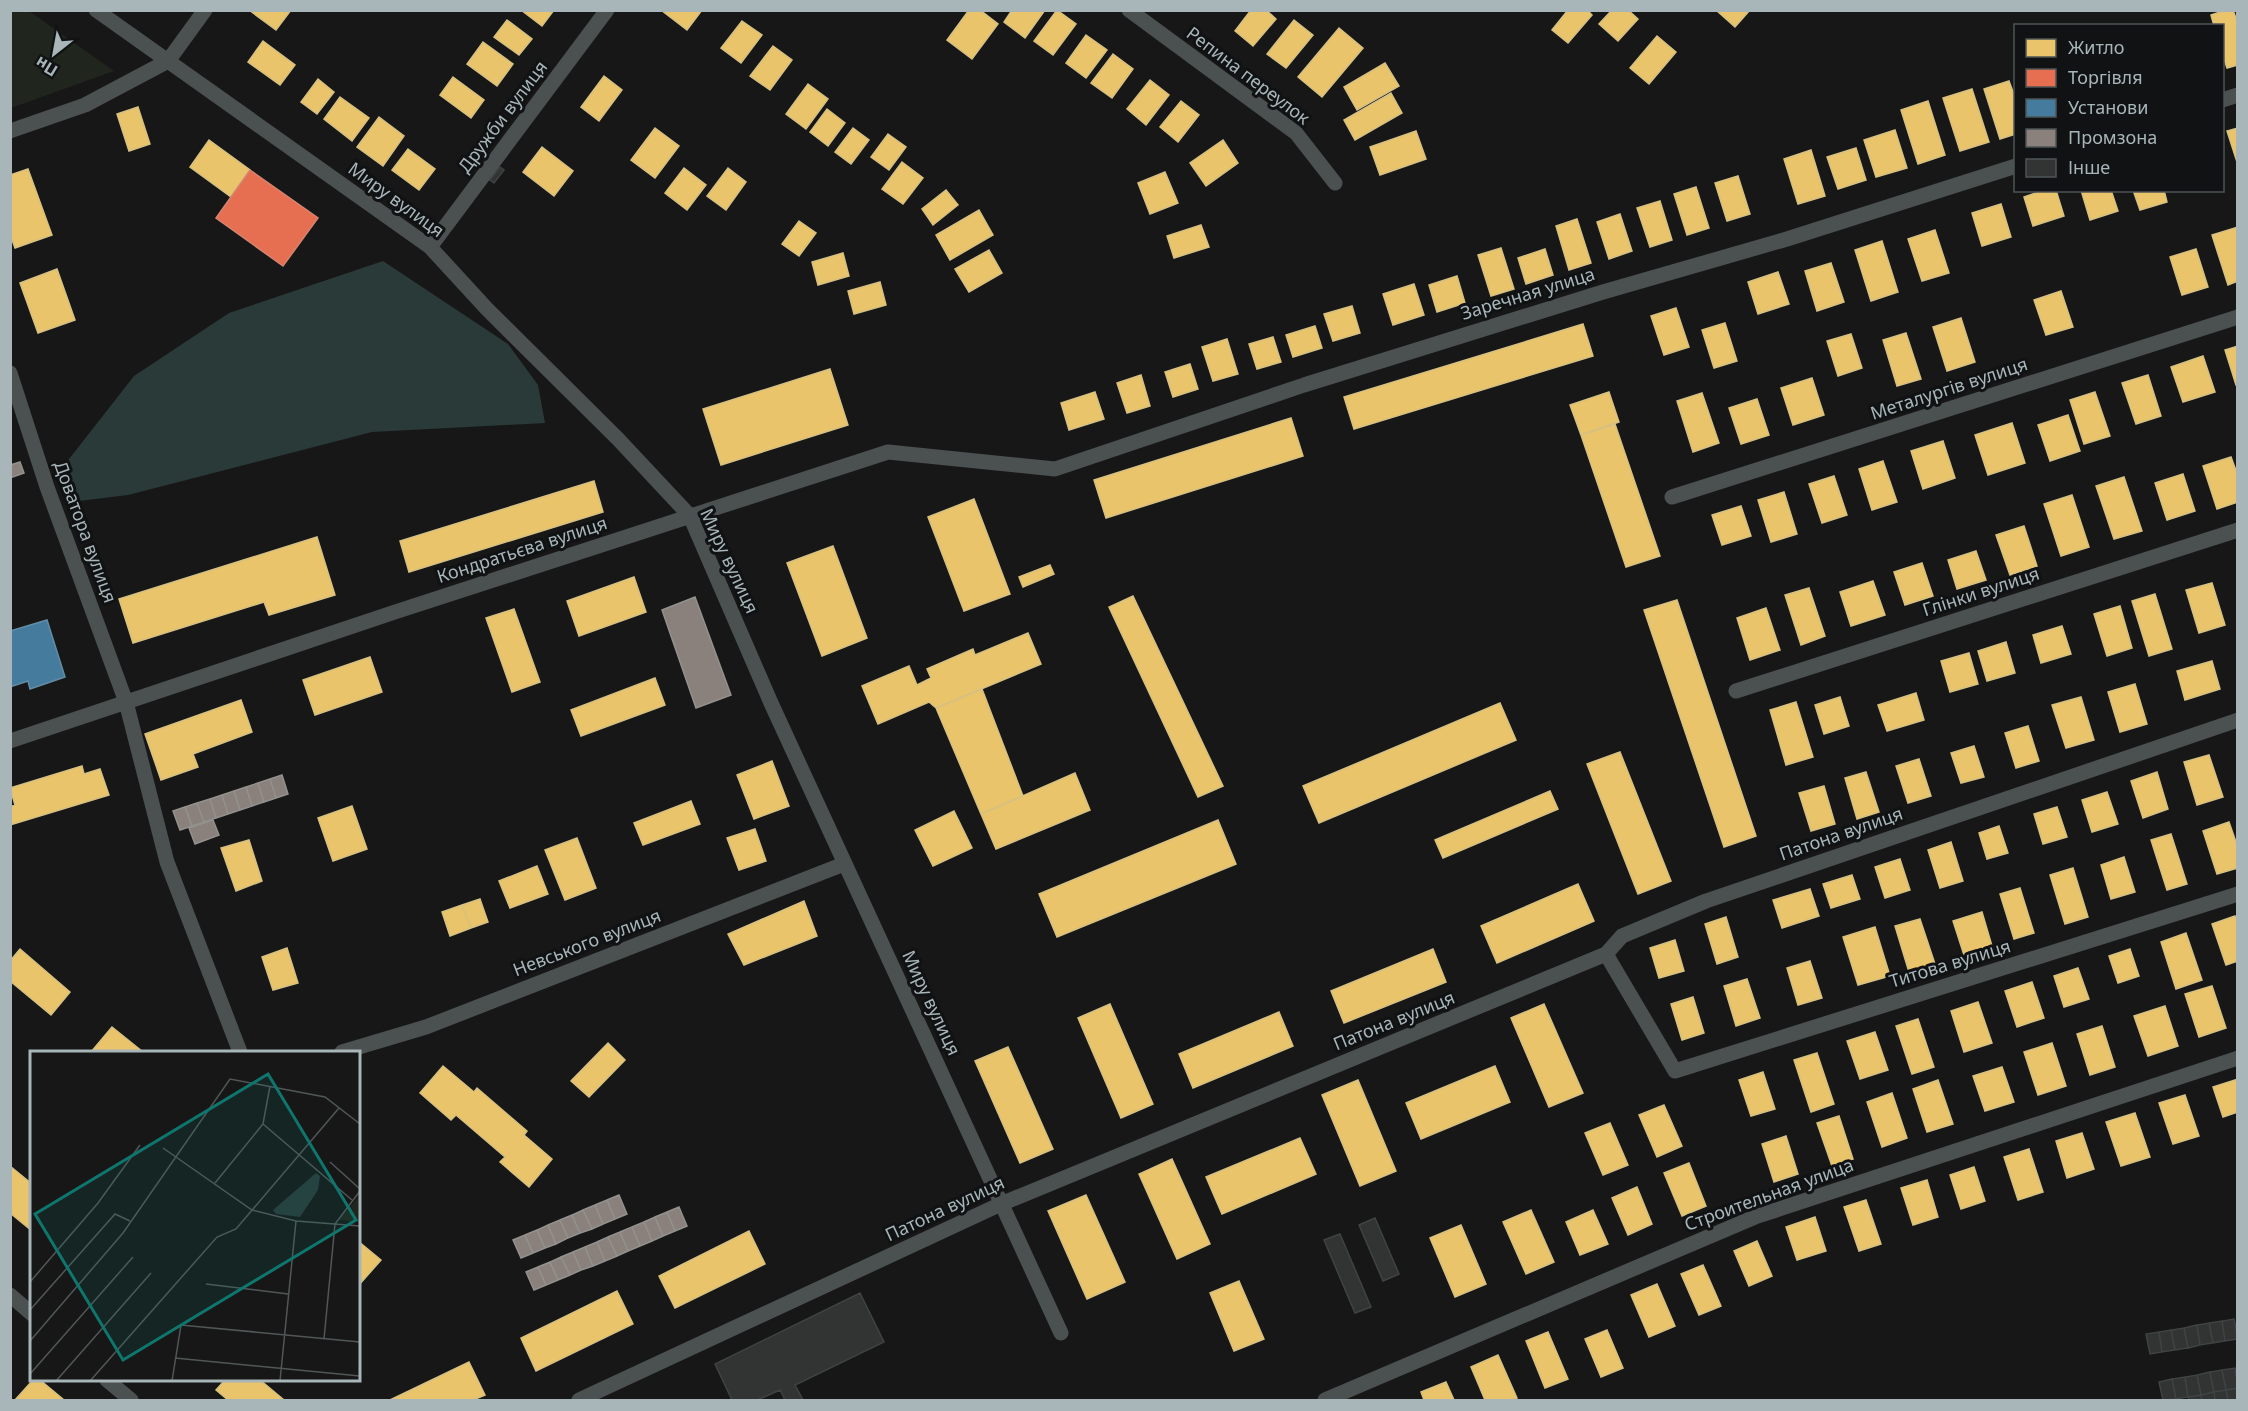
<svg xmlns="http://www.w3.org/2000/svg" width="2248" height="1411" font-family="'Noto Sans',sans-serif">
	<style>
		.green { fill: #20251d }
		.water { fill: #2a3a39 }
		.homes { fill: #e9c46a; stroke: #d6c082; stroke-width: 1.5 }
		.shops { fill: #e76f51; stroke: #d48470; stroke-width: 1.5 }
		.public { fill: #457b9d; stroke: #638da5; stroke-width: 1.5 }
		.industry { fill: #8a817c; stroke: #93918e; stroke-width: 1.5 }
		.building { fill: #323434; stroke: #404343; stroke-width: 1.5 }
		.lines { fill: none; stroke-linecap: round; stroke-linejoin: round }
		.street { stroke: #4b5050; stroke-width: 15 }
		.labels { text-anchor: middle; stroke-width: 6; stroke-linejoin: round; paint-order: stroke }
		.street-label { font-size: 18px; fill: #a8b6b9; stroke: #111214 }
		.inset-road { fill: none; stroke: #515758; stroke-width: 1.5 }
		.view { fill: #0f766e; fill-opacity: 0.15; stroke: #0f766e; stroke-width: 3 }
		.inset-edge { fill: none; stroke: #a8b6b9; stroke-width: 3 }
	</style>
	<rect width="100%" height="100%" fill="#171717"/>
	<path class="green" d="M10,11H29L114,71L11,108Z"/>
	<path class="water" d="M383,261L508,344L538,385L545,423L372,432L128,495L79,501L62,468L134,376L229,313Z"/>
	<path class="homes" d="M249,10H291L276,30Z
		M521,10H554L542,26Z
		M661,10H702L687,30Z
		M969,10H980L998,24L972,59L947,40Z
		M1012,10H1045L1025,38L1004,22Z
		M1057,10L1076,24L1053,55L1034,41Z
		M1251,10H1266L1276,19L1253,46L1235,31Z
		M1568,10H1587L1592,15L1568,43L1552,30Z
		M1612,10H1628L1638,19L1618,41L1599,24Z
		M1716,10H1750L1735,27Z
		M2226,10H2233L2238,24V65L2227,68L2222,53V26H2214L2211,15Z
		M507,20L532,39L519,55L494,37Z
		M1294,20L1313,35L1286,68L1267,54Z
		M742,21L762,35L741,63L721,48Z
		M1339,28L1363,48L1322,97L1298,77Z
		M1086,35L1107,50L1086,78L1066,63Z
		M1657,36L1676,52L1649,84L1630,68Z
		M263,41L295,65L280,85L248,62Z
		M483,42L513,64L497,86L467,64Z
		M773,46L792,60L770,90L750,76Z
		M1113,54L1133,69L1112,98L1091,83Z
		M1385,63L1399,86L1357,110L1344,87Z
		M604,76L622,90L599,121L581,107Z
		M453,77L484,100L471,118L440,95Z
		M318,79L334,92L317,114L301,102Z
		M1150,80L1169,95L1146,125L1127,109Z
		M2009,81L2016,100V134L2000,139L1984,89Z
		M808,84L828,99L806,129L786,114Z
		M1972,89L1989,142L1960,151L1943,98Z
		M1391,93L1402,113L1355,140L1344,120Z
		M340,97L369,118L352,141L324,119Z
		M1181,101L1199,115L1178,142L1160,127Z
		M1928,101L1945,155L1918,164L1901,110Z
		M138,107L150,144L129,151L117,114Z
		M827,109L845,123L828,146L810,132Z
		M379,117L404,136L383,166L357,147Z
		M655,128L679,146L655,178L631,160Z
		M853,128L869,140L851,164L835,152Z
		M2238,128V162H2237L2227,131Z
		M1895,130L1907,168L1876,177L1864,140Z
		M1416,131L1426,159L1380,175L1370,147Z
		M888,134L906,147L889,170L871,157Z
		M209,140L250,170L231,197L190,167Z
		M1223,140L1238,163L1206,186L1190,163Z
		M542,147L573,171L554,196L523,172Z
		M1856,148L1866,180L1838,189L1827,157Z
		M408,149L435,169L419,190L392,170Z
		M1811,150L1825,196L1798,204L1784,159Z
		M902,162L923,178L903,204L882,189Z
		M684,168L706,185L687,210L665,193Z
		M728,168L746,182L726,210L707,196Z
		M28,169L52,235L15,248L10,234V175Z
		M1165,172L1178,203L1150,214L1138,183Z
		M1738,176L1750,214L1727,221L1715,183Z
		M1696,187L1709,228L1687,235L1674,194Z
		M946,190L958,205L933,225L922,209Z
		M2044,190H2056L2064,216L2033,226L2024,197Z
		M2081,190H2111L2118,211L2090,220Z
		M2133,190H2164L2167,202L2140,210Z
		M1660,201L1672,240L1650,247L1637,208Z
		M2001,204L2011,237L1982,246L1972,213Z
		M979,210L993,235L950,260L936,235Z
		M1620,214L1632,251L1609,259L1597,222Z
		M1577,219L1591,263L1569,270L1556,226Z
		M799,221L816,233L799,256L782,244Z
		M1201,225L1209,247L1174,258L1167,236Z
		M2238,227V281L2228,285L2212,235Z
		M1935,230L1949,273L1922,281L1908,239Z
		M1882,241L1898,292L1871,301L1855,250Z
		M1501,248L1514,289L1491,296L1478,255Z
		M1545,249L1553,275L1526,284L1518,258Z
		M2196,249L2208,287L2182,295L2170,257Z
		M989,250L1002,273L969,292L955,269Z
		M843,253L849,276L818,285L812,262Z
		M1831,263L1844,302L1817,311L1805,271Z
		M57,269L75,320L38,333L20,283Z
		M1778,272L1789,304L1758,314L1748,282Z
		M1457,276L1465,303L1437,312L1429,285Z
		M880,282L886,305L854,314L848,291Z
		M1414,284L1424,315L1393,325L1383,294Z
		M2061,291L2073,327L2046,335L2034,300Z
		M1352,306L1360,333L1333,341L1324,314Z
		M1676,308L1689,347L1664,355L1651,316Z
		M1961,318L1975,362L1947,371L1933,327Z
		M1725,323L1737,361L1714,368L1702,330Z
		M1583,324L1593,356L1354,429L1344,397Z
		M1315,326L1322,348L1293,357L1286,335Z
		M1906,333L1921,379L1897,386L1883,340Z
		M1851,334L1862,368L1838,376L1827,341Z
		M1273,337L1281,362L1257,369L1249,344Z
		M1227,339L1238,374L1213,381L1202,347Z
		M2238,346V384L2236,385L2225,350Z
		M2203,356L2215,392L2183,402L2171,367Z
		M1190,364L1198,389L1173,397L1165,372Z
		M830,369L848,425L721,465L703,409Z
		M1141,375L1150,406L1127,413L1117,383Z
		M2148,375L2161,416L2136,424L2122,383Z
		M1812,378L1824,415L1793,425L1781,388Z
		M1095,392L1104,419L1069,430L1061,403Z
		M1609,392L1619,422L1581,435L1570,405Z
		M2095,392L2110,436L2084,444L2070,400Z
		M1702,393L1719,443L1693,452L1677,401Z
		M1757,399L1769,435L1741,444L1729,408Z
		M2068,415L2080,451L2050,461L2038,425Z
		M1291,418L1303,456L1106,518L1094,480Z
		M2012,423L2025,463L1988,475L1975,435Z
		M1615,424L1660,556L1626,567L1581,435Z
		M1943,441L1955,478L1923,489L1911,451Z
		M2231,457L2238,476V502L2217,509L2203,466Z
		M1883,461L1897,502L1872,510L1859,469Z
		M2183,474L2195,511L2167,520L2155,483Z
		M1834,476L1847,515L1822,523L1809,484Z
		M2124,477L2142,531L2114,539L2096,486Z
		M594,481L603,512L409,572L400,541Z
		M1784,492L1797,534L1771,542L1758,500Z
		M2072,495L2089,547L2061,556L2044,504Z
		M974,499L1010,594L964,611L928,517Z
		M1741,506L1751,536L1722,545L1712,515Z
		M2024,526L2037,566L2010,575L1996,535Z
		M317,537L335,595L269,615L264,602L133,643L119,599Z
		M833,546L867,638L822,656L787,563Z
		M1976,551L1986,580L1957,589L1948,560Z
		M1922,563L1933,596L1905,605L1894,572Z
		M1050,565L1054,574L1023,587L1019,577Z
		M634,577L646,612L579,636L567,601Z
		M1873,581L1885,615L1851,626L1840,592Z
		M2212,583L2225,625L2199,633L2186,590Z
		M1809,588L1825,636L1801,645L1785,595Z
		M2155,594L2172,649L2149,656L2132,601Z
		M1133,596L1223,786L1198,797L1109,607Z
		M1677,600L1756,836L1724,847L1644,610Z
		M2120,606L2132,648L2107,656L2094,614Z
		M1766,608L1780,650L1750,660L1737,618Z
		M514,609L540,682L512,692L486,618Z
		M2062,626L2071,654L2041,663L2033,635Z
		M1028,633L1041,664L936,708L929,702L878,724L862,686L909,666L917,685L931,678L927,669L973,649L975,655Z
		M2006,642L2015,673L1987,681L1978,651Z
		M1969,653L1978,684L1950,692L1941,661Z
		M370,657L382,692L315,715L303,680Z
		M2212,661L2220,689L2185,700L2177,671Z
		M655,678L665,705L581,736L571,710Z
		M2135,684L2147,724L2120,732L2108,692Z
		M982,689L1023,796L981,814L936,708Z
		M1916,693L1924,720L1887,731L1878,705Z
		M1840,697L1849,726L1824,734L1815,705Z
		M2081,697L2094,740L2066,748L2052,705Z
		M241,700L252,732L193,754L198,767L161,780L145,734Z
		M1796,702L1813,757L1786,765L1770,710Z
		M1500,703L1516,740L1319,823L1303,786Z
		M2028,726L2039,761L2016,768L2005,733Z
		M1974,746L1984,777L1961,783L1951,753Z
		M1620,752L1671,881L1638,894L1587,764Z
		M2209,755L2223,797L2197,805L2184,762Z
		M1919,759L1931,796L1908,803L1896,766Z
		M772,761L789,806L754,819L737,775Z
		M82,766L84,774L100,769L109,795L10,825V807L15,805L10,788Z
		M1866,772L1879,812L1857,819L1845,778Z
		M2157,772L2168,809L2143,818L2131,781Z
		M1075,773L1090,810L996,849L981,814Z
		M1824,786L1835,824L1811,831L1799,793Z
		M1550,791L1558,809L1443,858L1435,840Z
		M2107,792L2118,824L2092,832L2082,800Z
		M691,801L700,824L643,845L634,823Z
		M352,806L367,849L333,861L318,818Z
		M2057,807L2067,837L2043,844L2034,814Z
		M954,811L972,848L933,866L915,830Z
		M1218,820L1236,864L1057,937L1039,894Z
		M2229,822L2238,848V868L2217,874L2203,831Z
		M1999,826L2008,853L1987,859L1979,833Z
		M755,829L766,861L739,870L727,838Z
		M2171,834L2187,884L2167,890L2151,840Z
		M577,838L596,888L565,900L545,850Z
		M249,840L262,881L236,891L221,848Z
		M1951,842L1963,881L1940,888L1928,850Z
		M2124,857L2135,892L2111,899L2101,865Z
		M1900,859L1910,890L1885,898L1875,867Z
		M537,866L548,894L510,908L499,881Z
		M2073,868L2088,917L2065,924L2050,875Z
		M1852,875L1860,899L1831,908L1823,884Z
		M1578,884L1594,921L1497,963L1481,926Z
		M2020,888L2034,933L2014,939L2000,894Z
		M1810,889L1819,916L1782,928L1773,900Z
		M480,899L488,922L471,928L462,905Z
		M804,901L817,936L744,965L728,934Z
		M462,905L471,928L450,936L442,912Z
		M1982,912L1992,946L1964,955L1953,921Z
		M2235,916L2238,922V961L2226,965L2212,924Z
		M1726,917L1738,957L1717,964L1705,924Z
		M1920,919L1935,964L1909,972L1895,926Z
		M1875,927L1890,976L1858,985L1843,937Z
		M2186,933L2202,980L2176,989L2161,942Z
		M1675,940L1684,971L1659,978L1650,948Z
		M287,948L298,983L273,990L262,957Z
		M20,949L70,992L51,1015L10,981V961Z
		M1433,949L1446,982L1344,1023L1331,991Z
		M2130,949L2139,976L2118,983L2109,956Z
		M1810,961L1822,998L1798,1005L1787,968Z
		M2078,968L2089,999L2064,1007L2054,976Z
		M1747,979L1760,1018L1736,1026L1724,986Z
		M2032,982L2044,1018L2017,1027L2005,991Z
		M2212,986L2226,1028L2199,1037L2185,994Z
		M1693,997L1704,1033L1682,1040L1671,1004Z
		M1978,1002L1992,1043L1964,1052L1951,1011Z
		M1110,1004L1153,1104L1121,1118L1078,1018Z
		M1544,1004L1583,1093L1549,1107L1511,1018Z
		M2165,1006L2178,1046L2148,1056L2134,1016Z
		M1279,1012L1293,1046L1193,1088L1179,1054Z
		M1918,1019L1934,1067L1912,1074L1896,1026Z
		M2102,1026L2115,1067L2090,1075L2077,1034Z
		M112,1027L143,1052H91Z
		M1875,1032L1888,1070L1860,1079L1847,1041Z
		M608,1043L625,1060L589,1097L571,1081Z
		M2052,1043L2066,1086L2038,1095L2024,1052Z
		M1008,1047L1053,1149L1020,1163L975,1061Z
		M1817,1053L1834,1104L1811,1112L1794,1060Z
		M443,1066L474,1092L477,1088L527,1131L524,1135L552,1159L529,1187L500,1162L505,1157L456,1115L451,1120L420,1093Z
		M1495,1066L1510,1102L1421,1139L1406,1103Z
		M2002,1067L2014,1102L1985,1111L1973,1076Z
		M1763,1072L1775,1109L1751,1116L1739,1080Z
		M2238,1079V1112L2223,1117L2213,1087Z
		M1358,1080L1396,1171L1360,1186L1322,1095Z
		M1938,1080L1953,1124L1927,1132L1913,1089Z
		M1892,1093L1907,1138L1882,1147L1867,1102Z
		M2185,1095L2199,1136L2173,1144L2159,1103Z
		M1664,1105L1682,1146L1657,1157L1639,1115Z
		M2135,1113L2150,1157L2121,1166L2106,1122Z
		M1839,1116L1853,1159L1832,1166L1817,1123Z
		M1610,1123L1628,1165L1603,1175L1585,1133Z
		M2082,1133L2094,1169L2067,1178L2056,1141Z
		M1786,1136L1798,1174L1774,1182L1762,1144Z
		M1300,1138L1316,1174L1222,1214L1206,1177Z
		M2029,1149L2043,1192L2018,1200L2004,1157Z
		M1172,1159L1210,1244L1177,1259L1139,1174Z
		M1689,1163L1706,1206L1682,1216L1664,1173Z
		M10,1166L32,1184V1231L10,1213Z
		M1974,1167L1985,1201L1961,1209L1950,1175Z
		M1927,1180L1938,1217L1913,1225L1901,1188Z
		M1637,1187L1652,1224L1628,1235L1612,1198Z
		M1086,1195L1125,1282L1087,1299L1048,1211Z
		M1866,1200L1881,1244L1859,1251L1844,1207Z
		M1531,1210L1554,1262L1526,1274L1503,1222Z
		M1593,1210L1608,1244L1580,1255L1566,1222Z
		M1815,1217L1826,1251L1797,1260L1786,1227Z
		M1461,1225L1486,1284L1455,1297L1430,1238Z
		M749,1231L765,1264L675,1308L659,1276Z
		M358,1241L381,1260L358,1286Z
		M1757,1241L1772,1276L1749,1286L1734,1251Z
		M1703,1265L1721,1306L1699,1315L1681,1274Z
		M1239,1281L1264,1339L1234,1351L1210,1293Z
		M1657,1284L1675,1326L1649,1337L1631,1295Z
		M617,1291L633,1324L536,1371L521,1338Z
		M1607,1330L1623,1368L1601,1377L1585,1339Z
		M1548,1332L1568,1379L1545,1388L1526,1341Z
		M1498,1355L1517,1398L1512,1400H1485L1471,1367Z
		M469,1362L485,1395L473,1400H390Z
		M33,1380H40L64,1400H15Z
		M225,1380H260L284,1400H228L216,1390Z
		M1446,1382L1454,1400H1424L1421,1392Z"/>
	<path class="shops" d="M250,170L318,218L283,266L216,218Z"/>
	<path class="public" d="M47,620L65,677L30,689L28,681L10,687V631Z"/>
	<path class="industry" d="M20,462L24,473L10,478V465Z
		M695,597L731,695L696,708L662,610Z
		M282,775L288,794L276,798L270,779Z
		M270,779L276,798L264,802L258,783Z
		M258,783L264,802L252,806L246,787Z
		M246,787L252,806L240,810L234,791Z
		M234,791L240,810L228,814L222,795Z
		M222,795L228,814L216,818L210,799Z
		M210,799L216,818L204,822L197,803Z
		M197,803L204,822L192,826L185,807Z
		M185,807L192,826L180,830L173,811Z
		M213,820L219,835L195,844L189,828Z
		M619,1195L627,1214L615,1219L607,1200Z
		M607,1200L615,1219L603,1224L595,1205Z
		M595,1205L603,1224L592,1229L583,1210Z
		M679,1207L687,1226L675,1231L667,1212Z
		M583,1210L592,1229L580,1233L572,1215Z
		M667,1212L675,1231L663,1236L655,1217Z
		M572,1215L580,1233L568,1238L560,1220Z
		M655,1217L663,1236L652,1241L644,1222Z
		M560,1220L568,1238L556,1244L548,1225Z
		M644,1222L652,1241L640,1246L632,1227Z
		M548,1225L556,1244L545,1248L537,1230Z
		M632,1227L640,1246L628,1251L620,1232Z
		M537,1230L545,1248L533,1253L525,1235Z
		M620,1232L628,1251L617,1256L608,1237Z
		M525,1235L533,1253L521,1258L513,1240Z
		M608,1237L617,1256L605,1261L597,1242Z
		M597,1242L605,1261L593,1266L585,1247Z
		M585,1247L593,1266L581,1270L573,1252Z
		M573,1252L581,1270L570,1275L561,1257Z
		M561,1257L570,1275L558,1280L550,1262Z
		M550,1262L558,1280L546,1285L538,1267Z
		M538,1267L546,1285L534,1290L526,1272Z"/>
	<path class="building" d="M500,167L504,170L494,183L490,180Z
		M1375,1218L1399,1274L1383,1281L1359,1225Z
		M1340,1234L1371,1307L1355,1313L1324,1240Z
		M860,1293L884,1342L795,1385L803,1400H785L780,1390L757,1400H732L715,1364Z
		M2234,1319L2238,1339L2225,1341L2222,1321Z
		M2222,1321L2225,1341L2213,1343L2209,1323Z
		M2209,1323L2213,1343L2200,1345L2197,1325Z
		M2197,1325L2200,1345L2188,1348L2184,1328Z
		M2184,1328L2188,1348L2175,1350L2171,1330Z
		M2171,1330L2175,1350L2162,1352L2159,1332Z
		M2159,1332L2162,1352L2150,1354L2146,1334Z
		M2235,1368L2238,1388L2226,1390L2222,1370Z
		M2222,1370L2226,1390L2214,1392L2210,1372Z
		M2210,1372L2214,1392L2201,1395L2197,1375Z
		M2197,1375L2201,1395L2188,1397L2185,1377Z
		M2185,1377L2188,1397L2176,1399L2172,1379Z
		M2172,1379L2176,1399L2163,1400L2159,1382Z
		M2238,1388V1400H2228L2226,1390Z
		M2226,1390L2228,1400H2215L2214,1392Z
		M2214,1392L2215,1400H2202L2201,1395Z
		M2201,1395L2202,1400H2189L2188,1397Z"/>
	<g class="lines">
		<path class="street" d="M96,10L430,247L487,309L618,439L690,516L771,703L1061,1333
			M1129,10L1296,133L1335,183
			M2222,100L2238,95
			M10,131L85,105L168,61L205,10
			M430,247L607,10
			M10,373L47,487L126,702L167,862L240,1052
			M1672,497L2238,317
			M1736,691L2238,530
			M10,741L395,612L888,452L1055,469L1304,385L1603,292L1787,239L2016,166
			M1606,954L1675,1071L2238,894
			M342,1052L426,1027L844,864
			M10,1295L32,1314
			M107,1380L131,1400
			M579,1400L1001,1204L1606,954L1622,936L1706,901L2238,720
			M1325,1400L1755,1217L2238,1058"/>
	</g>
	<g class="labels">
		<g class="street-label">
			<text transform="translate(1248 76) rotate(37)" y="6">Репина переулок</text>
			<text transform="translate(503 117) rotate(-53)" y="6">Дружби вулиця</text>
			<text transform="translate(396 200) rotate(36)" y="6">Миру вулиця</text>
			<text transform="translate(1528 294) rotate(-17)" y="6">Заречная улица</text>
			<text transform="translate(1949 389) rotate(-18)" y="6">Металургів вулиця</text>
			<text transform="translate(85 532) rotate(70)" y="6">Доватора вулиця</text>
			<text transform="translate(522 550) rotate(-18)" y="6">Кондратьєва вулиця</text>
			<text transform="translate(729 561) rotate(65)" y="6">Миру вулиця</text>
			<text transform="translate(1981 592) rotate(-18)" y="6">Глінки вулиця</text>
			<text transform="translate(1841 834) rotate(-19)" y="6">Патона вулиця</text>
			<text transform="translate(587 943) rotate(-21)" y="6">Невського вулиця</text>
			<text transform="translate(1950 964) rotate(-17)" y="6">Титова вулиця</text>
			<text transform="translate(931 1003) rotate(65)" y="6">Миру вулиця</text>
			<text transform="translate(1394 1021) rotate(-22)" y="6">Патона вулиця</text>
			<text transform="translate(1769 1195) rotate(-20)" y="6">Строительная улица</text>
			<text transform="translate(945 1209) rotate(-25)" y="6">Патона вулиця</text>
		</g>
	</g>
	<g transform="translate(30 1051)">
		<rect width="330" height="330" fill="#171717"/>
		<path d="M330,144V171L309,169Z" fill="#20251d"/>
		<path d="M286,122L290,125L288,139L270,166L246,163L243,159Z" fill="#2a3a39"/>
		<path class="inset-road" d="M233,73L322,149M133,97L222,159L266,170L330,175M300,111L330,138M185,132L233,73L240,35M0,231L68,152L110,94M176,233L258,243M0,259L85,163L100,170M294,288L305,173L330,140M0,290L93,182L200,28L295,46L330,73M145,307L330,325M0,323L103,206M26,330L121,222M60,330L187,186L206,178L309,57M142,330L151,274L330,291M250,330L266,170"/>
		<path class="view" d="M238,23L326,169L93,309L5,163Z"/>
		<rect width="330" height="330" class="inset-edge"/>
	</g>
	<rect width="2248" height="1411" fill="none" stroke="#a8b6b9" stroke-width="24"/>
	<rect x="2014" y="24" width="210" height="168" fill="#111214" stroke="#4d5456" stroke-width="1.5"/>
	<rect x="2026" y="39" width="30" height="18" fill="#e9c46a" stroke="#4d5456" stroke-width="1.5"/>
	<text x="2068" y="54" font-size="18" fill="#a8b6b9">Житло</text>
	<rect x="2026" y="69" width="30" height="18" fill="#e76f51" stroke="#4d5456" stroke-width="1.5"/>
	<text x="2068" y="84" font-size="18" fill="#a8b6b9">Торгівля</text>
	<rect x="2026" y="99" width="30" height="18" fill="#457b9d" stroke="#4d5456" stroke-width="1.5"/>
	<text x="2068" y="114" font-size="18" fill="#a8b6b9">Установи</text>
	<rect x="2026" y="129" width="30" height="18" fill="#8a817c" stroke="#4d5456" stroke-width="1.5"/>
	<text x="2068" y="144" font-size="18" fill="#a8b6b9">Промзона</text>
	<rect x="2026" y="159" width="30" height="18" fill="#323434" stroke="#4d5456" stroke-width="1.5"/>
	<text x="2068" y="174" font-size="18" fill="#a8b6b9">Інше</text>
	<g transform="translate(54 54) rotate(211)" stroke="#111214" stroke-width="4.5" paint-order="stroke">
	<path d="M0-4.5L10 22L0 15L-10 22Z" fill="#a8b6b9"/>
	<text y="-9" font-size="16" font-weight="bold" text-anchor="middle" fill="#a8b6b9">Пн</text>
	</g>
</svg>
